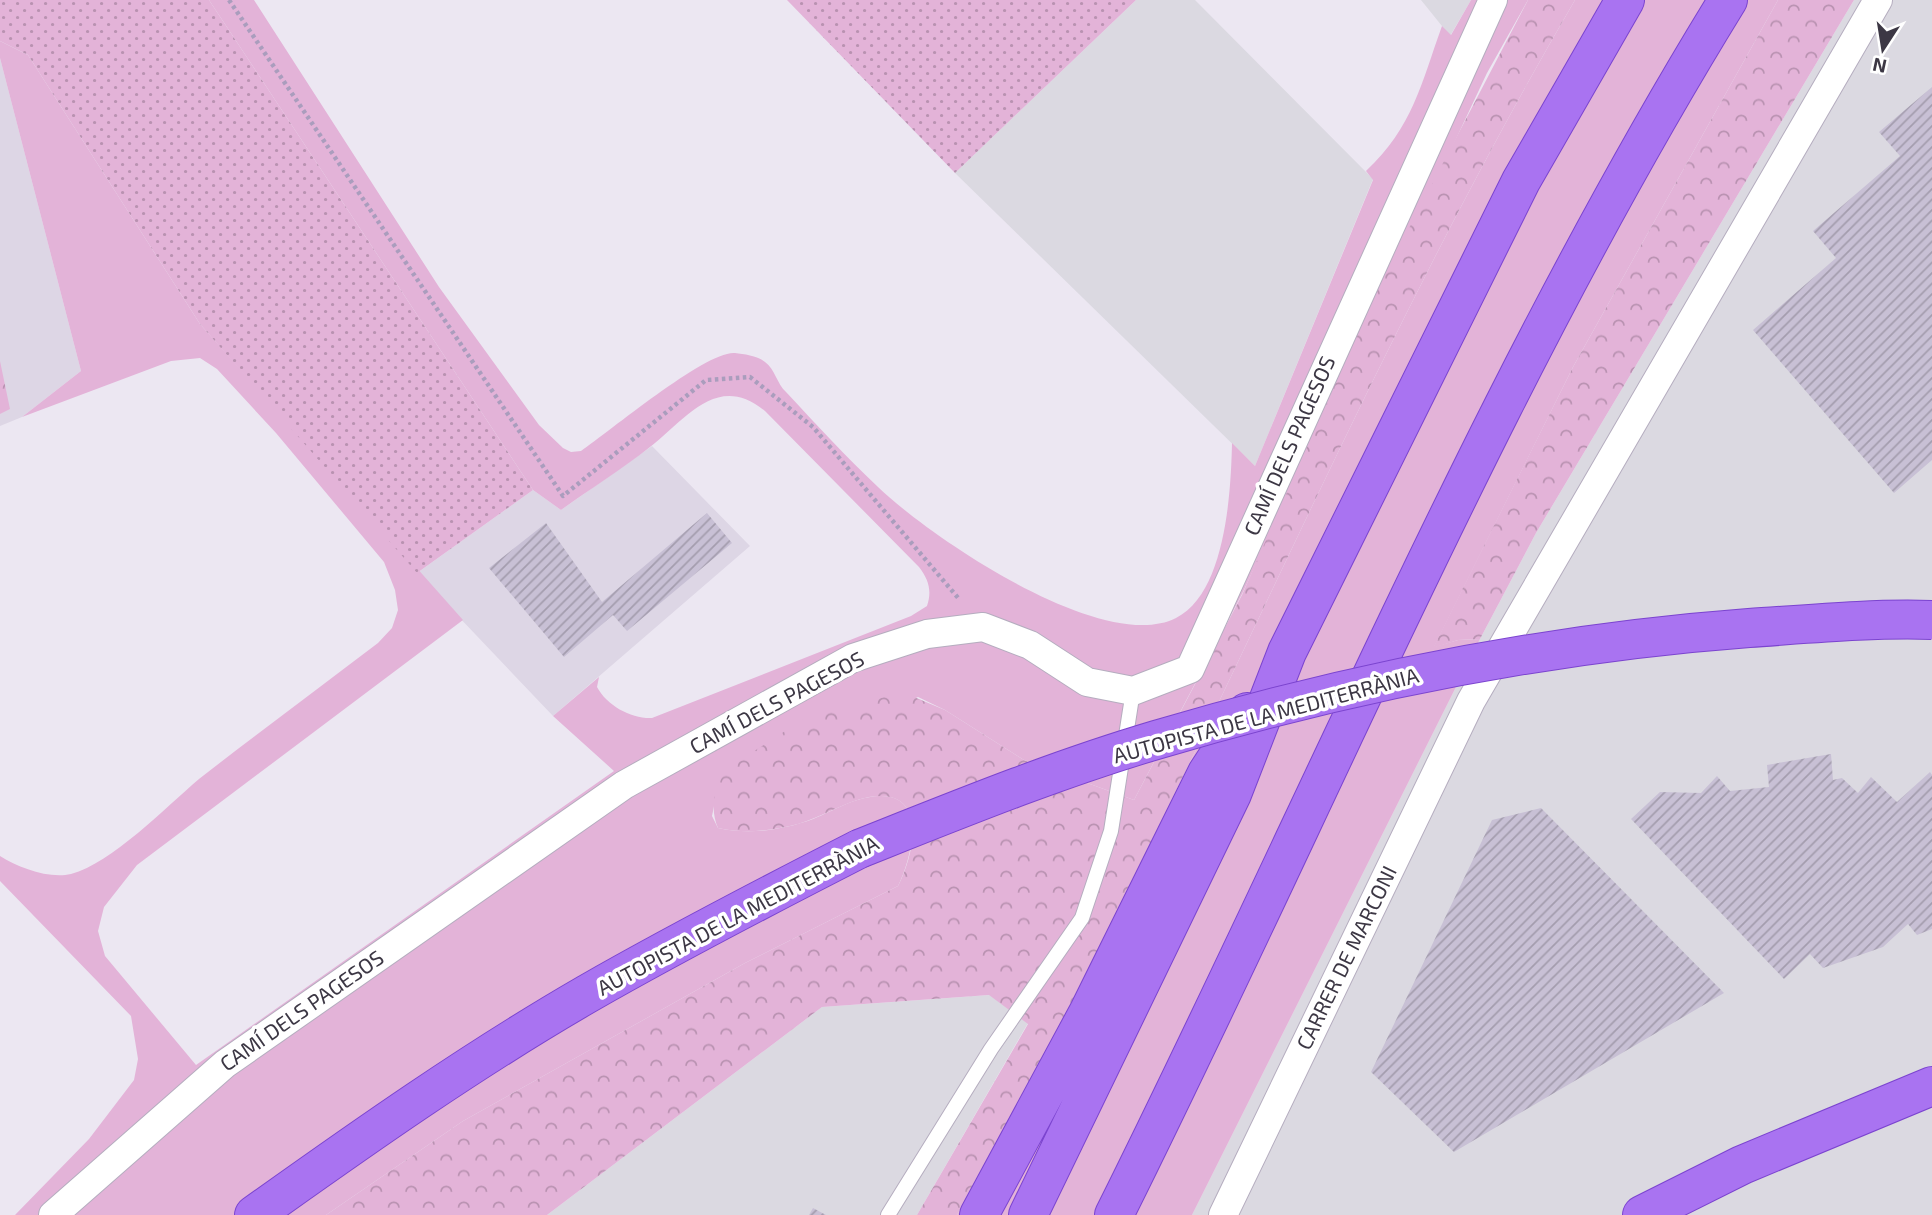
<svg xmlns="http://www.w3.org/2000/svg" width="1932" height="1215" font-family="'Exo 2',sans-serif">
	<style>
		.residential { fill: #ddd6e5 }
		.industrial { fill: #dbd9e1 }
		.grass { fill: #e3b3d8 }
		.forest { fill: url(#forest-crowns) }
		.garden { fill: url(#garden-dots) }
		.building { fill: url(#building-hatch) }
		.lines { fill: none; stroke-linecap: round; stroke-linejoin: round }
		.lane-casing { stroke: #b5adbf; stroke-width: 16 }
		.street-casing { stroke: #b5adbf; stroke-width: 30 }
		.highway-casing { stroke: #7b44cf; stroke-width: 40 }
		.path { stroke: #aa9dbd; stroke-width: 4.5; stroke-dasharray: 3.5 3.5; stroke-linecap: butt }
		.lane { stroke: #fff; stroke-width: 14 }
		.street { stroke: #fff; stroke-width: 28 }
		.highway { stroke: #a973f1; stroke-width: 38 }
		.highway-bridge-casing { stroke: #7b44cf; stroke-width: 40; stroke-linecap: butt }
		.highway-bridge { stroke: #a973f1; stroke-width: 38 }
		.labels { text-anchor: middle; stroke-width: 7; stroke-linejoin: round; paint-order: stroke }
		.street-label { font-size: 21px; fill: #3c3744; stroke: #fff }
	</style>
	<defs>
		<pattern id="forest-crowns" width="20" height="18" patternUnits="userSpaceOnUse" patternTransform="scale(1.75)"><rect width="20" height="18" fill="#e3b3d8"/><path d="M2 6a3 3 0 1 1 6 0M12 15a3 3 0 1 1 6 0" fill="none" stroke="#b992b1"/></pattern>
		<pattern id="garden-dots" width="8" height="8" patternUnits="userSpaceOnUse" patternTransform="scale(1.75)"><rect width="8" height="8" fill="#e3b3d8"/><path d="M2 2h.1M6 6h.1" fill="none" stroke="#b992b1" stroke-width="1.8" stroke-linecap="round"/></pattern>
		<pattern id="building-hatch" width="6" height="6" patternUnits="userSpaceOnUse" patternTransform="scale(1.75)"><rect width="6" height="6" fill="#c8c0d5"/><path d="M-1 1l2-2M0 6l6-6M5 7l2-2" fill="none" stroke="#a49dae"/></pattern>
	</defs>
	<rect width="100%" height="100%" fill="#ece7f2"/>
	<path class="residential" d="M0,58L81,371L22,417L0,426Z
		M652,446L750,546L553,716L417,573L533,490L561,510Z"/>
	<path class="industrial" d="M1136,0H1195L1373,179L1255,466L955,173Z
		M1421,0H1471L1450,36Z
		M1854,0H1932V1215H1192L1480,639L1536,533Z
		M990,995L1028,1023L917,1215H547L822,1007Z"/>
	<path class="grass" d="M209,0H254L439,287L539,425L563,448L571,452L581,451C610,431 707,350 735,353C744,354 758,356 765,362C775,369 777,384 786,392C816,424 846,457 878,487C930,537 1103,655 1176,618C1226,593 1231,491 1232,443L1255,466L1373,180L1366,171C1413,127 1421,84 1442,26L1451,35L1471,0H1528L1487,73L1242,594L1134,800L1024,760L945,710L918,697L717,791L712,816L718,828C749,835 783,830 813,819C835,810 855,797 879,796C929,794 911,860 898,886L745,963L463,1121L326,1215H15L89,1139L134,1080L138,1059L131,1016L0,881V856C19,868 49,879 71,874C112,863 166,807 199,779C258,733 319,688 378,643L392,628L398,610L395,590L384,562L276,433L217,369L200,358L171,361L22,417L81,371L0,58V41L28,55L200,324L463,620L137,865L104,907L98,931L105,956L196,1065L614,771L553,716L599,677L597,687C607,706 632,719 652,718L911,616L927,606C932,591 929,580 919,567L765,411C717,371 685,420 650,447C621,470 590,489 561,510L533,490Z
		M1575,0H1778L1573,367L1434,647L1458,640L1480,639L1192,1215H957C1182,820 1345,393 1575,0Z"/>
	<path class="forest" d="M1528,0H1575C1345,393 1182,820 957,1215H917L1028,1024L989,995L822,1007L547,1215H326L463,1121L745,963L898,886C915,853 929,787 869,797C844,802 822,817 798,824C771,831 745,834 718,828C709,808 715,785 728,768L802,720L902,692L945,710L1024,760L1134,800L1242,595L1370,303Z
		M1778,0H1854L1536,533L1480,639L1458,640L1433,648L1573,367Z
		M0,361L10,409L0,414Z"/>
	<path class="garden" d="M0,0H209L533,490L417,573L200,324L28,55L0,41Z
		M787,0H1136L955,173Z"/>
	<path class="building" d="M1932,87V460L1894,493L1753,330L1836,258L1813,231L1900,156L1879,132Z
		M707,513L732,543L627,631L613,615L564,657L489,568L546,523L602,602Z
		M1831,754L1833,780L1842,778L1858,793L1871,777L1897,802L1930,772L1932,775V929L1917,935L1908,924L1883,947L1823,968L1810,954L1784,979L1631,819L1660,792L1701,793L1717,776L1730,791L1769,787L1767,765Z
		M1541,808L1724,993L1454,1152L1371,1072L1492,820Z
		M813,1208L826,1215H809Z"/>
	<g class="lines">
		<defs>
			<path id="lane" d="M888,1215L991,1049L1082,918L1111,831L1133,691"/>
			<path id="street" d="M53,1215L225,1064L624,785L853,658L927,634L983,627L1030,645L1087,682L1133,691L1190,669L1493,0
				M1223,1215L1471,701L1878,0"/>
			<path id="highway" d="M254,1215C362,1138 471,1061 587,994C676,943 767,896 859,849
				M979,1215L1089,1011L1207,773L1247,712
				M1028,1215L1232,794L1287,652L1521,181L1625,0
				M1114,1215C1316,811 1491,384 1728,0
				M1642,1215L1742,1165L1932,1086"/>
		</defs>
		<use href="#lane" class="lane-casing"/>
		<use href="#street" class="street-casing"/>
		<use href="#highway" class="highway-casing"/>
		<path class="path" d="M229,0L563,496L706,380L750,377L813,427L959,599"/>
		<use href="#lane" class="lane"/>
		<use href="#street" class="street"/>
		<use href="#highway" class="highway"/>
		<defs>
			<path id="highway-bridge" d="M859,849C957,810 1055,770 1156,740C1348,683 1549,643 1749,628C1809,624 1872,618 1932,620"/>
		</defs>
		<use href="#highway-bridge" class="highway-bridge-casing"/>
		<use href="#highway-bridge" class="highway-bridge"/>
	</g>
	<g class="labels">
		<g class="street-label">
			<text transform="translate(1290 446) rotate(-66)" y="7">CAMÍ DELS PAGESOS</text>
			<text transform="translate(777 703) rotate(-28)" y="7">CAMÍ DELS PAGESOS</text>
			<text transform="translate(1266 716) rotate(-15)" y="7">AUTOPISTA DE LA MEDITERRÀNIA</text>
			<text transform="translate(738 916) rotate(-28)" y="7">AUTOPISTA DE LA MEDITERRÀNIA</text>
			<text transform="translate(1347 958) rotate(-64)" y="7">CARRER DE MARCONI</text>
			<text transform="translate(302 1011) rotate(-35)" y="7">CAMÍ DELS PAGESOS</text>
		</g>
	</g>
	<g transform="translate(1883 49) rotate(192)" stroke="#ffffff" stroke-width="5" paint-order="stroke">
	<path d="M0-5L12 26L0 18L-12 26Z" fill="#3c3744"/>
	<text y="-10" font-size="19" font-weight="bold" text-anchor="middle" fill="#3c3744">N</text>
	</g>
</svg>
